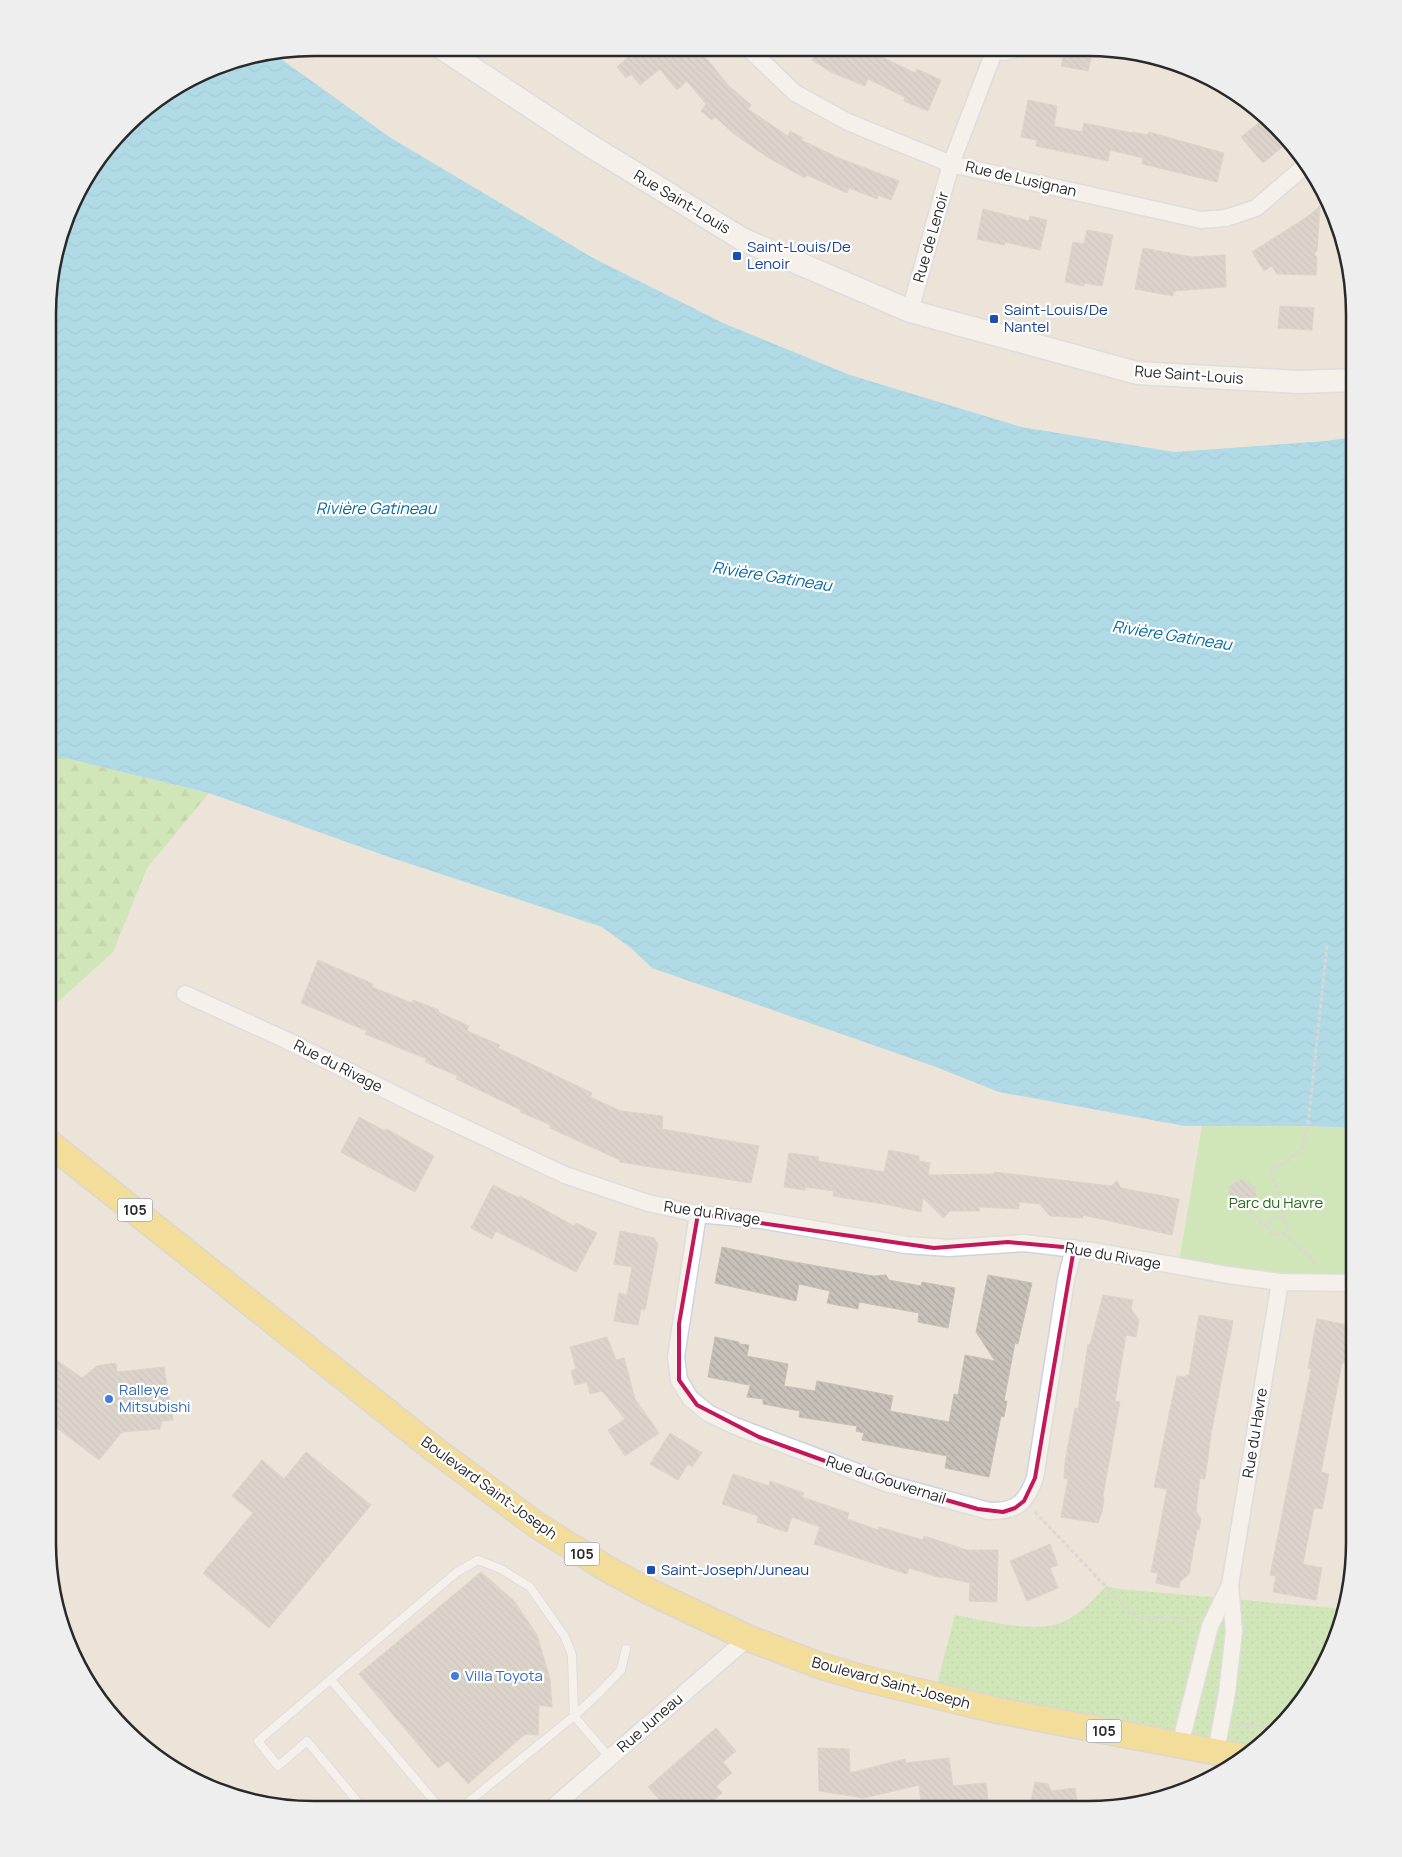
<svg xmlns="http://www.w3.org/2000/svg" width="1402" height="1857" font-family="Manrope,sans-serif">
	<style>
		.grass { fill: url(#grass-dots) }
		.forest { fill: url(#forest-firs) }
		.park { fill: #aee791 }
		.water { fill: url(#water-waves) }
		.building { fill: url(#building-back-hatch); stroke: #c8c0b3 }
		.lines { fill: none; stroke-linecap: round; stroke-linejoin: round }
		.lane-casing { stroke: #ced2e3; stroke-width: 10 }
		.street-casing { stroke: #ced2e3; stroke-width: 19 }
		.secondary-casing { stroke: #ced2e3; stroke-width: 25 }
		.primary-casing { stroke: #c7c7c7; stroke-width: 28 }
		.path { stroke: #c7c7c7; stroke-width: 3; stroke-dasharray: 4 2.5; stroke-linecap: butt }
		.lane { stroke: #fff; stroke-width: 8 }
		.street { stroke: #fff; stroke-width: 16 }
		.secondary { stroke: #fff; stroke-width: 22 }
		.primary { stroke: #fad451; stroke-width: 25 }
		.marked { fill: none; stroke: #c2185b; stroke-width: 4; stroke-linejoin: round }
		.transit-dot { fill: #1a4fb4; stroke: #fff; stroke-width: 2 }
		.shop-dot { fill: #3f7fe0; stroke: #fff; stroke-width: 2 }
		.labels { text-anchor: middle; stroke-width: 4.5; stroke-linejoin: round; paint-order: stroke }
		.shield { fill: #fff; stroke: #696969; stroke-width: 1 }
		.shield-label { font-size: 14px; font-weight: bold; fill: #292929 }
		.street-label { font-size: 15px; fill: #292929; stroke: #fff }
		.transit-label { font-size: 15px; fill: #164399; stroke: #fff; text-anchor: start }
		.park-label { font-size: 15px; fill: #256a15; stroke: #fff }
		.shop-label { font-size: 15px; fill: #366cbe; stroke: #fff; text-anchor: start }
		.water-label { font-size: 16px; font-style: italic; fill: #046aa1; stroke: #fff }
		.rim { fill: none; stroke: #292929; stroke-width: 2.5 }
	</style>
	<defs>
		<pattern id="grass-dots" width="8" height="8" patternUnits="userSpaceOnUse" patternTransform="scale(1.25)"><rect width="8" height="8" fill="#aee791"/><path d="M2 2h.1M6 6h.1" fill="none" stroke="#96c67d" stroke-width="1.8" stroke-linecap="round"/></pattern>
		<pattern id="forest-firs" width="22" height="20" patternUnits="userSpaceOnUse" patternTransform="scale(1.25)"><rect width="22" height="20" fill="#aee791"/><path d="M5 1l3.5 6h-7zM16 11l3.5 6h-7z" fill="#96c67d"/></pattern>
		<pattern id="water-waves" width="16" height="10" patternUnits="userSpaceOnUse" patternTransform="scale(1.25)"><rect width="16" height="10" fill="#64cef6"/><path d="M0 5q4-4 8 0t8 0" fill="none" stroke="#57b1d3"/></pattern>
		<pattern id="building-back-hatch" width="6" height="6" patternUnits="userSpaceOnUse" patternTransform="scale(1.25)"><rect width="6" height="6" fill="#c7c1b9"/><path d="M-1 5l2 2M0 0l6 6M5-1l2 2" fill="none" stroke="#aba69f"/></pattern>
	</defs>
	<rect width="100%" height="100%" fill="#ece4d9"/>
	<path class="grass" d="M1106,1586L1119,1589L1344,1609C1334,1662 1292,1724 1247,1754L934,1696L955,1615C985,1620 1036,1635 1065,1621C1081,1613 1094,1599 1106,1586Z"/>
	<path class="forest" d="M49,754L209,793L147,868L113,952L48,1011Z"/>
	<path class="park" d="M1202,1126H1308L1354,1128V1283L1178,1268Z"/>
	<path class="water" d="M274,54L391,138L593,258L723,323L850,375L1021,427L1174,452L1326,441L1354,437V1128L1308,1126H1185L999,1092L936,1067L652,968L631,948L602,927L389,857L209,793L49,754L50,279L83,181L139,113L228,62Z"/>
	<path class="building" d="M639,48L699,49L728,85L751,105L748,109L788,136L790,131L803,138L801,140L839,158L899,181L891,200L878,195L877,199L849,188L847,193L807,175L805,178L767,157L733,133L715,117L712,120L701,111L706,104L687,81L677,90L660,69L640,85L631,74L626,78L617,67Z
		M819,49H865L915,73L917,69L941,80L928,111L904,101L905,97L868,79L865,86L831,72L812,60Z
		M1065,50H1093L1088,71L1061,66Z
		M1028,100L1057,106L1054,126L1082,132L1084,123L1132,133V132L1148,135L1149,132L1224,153L1217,182L1147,165L1142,164L1143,158L1110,150L1108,161L1036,146L1037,140L1021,137Z
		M1265,118L1284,135L1281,138L1286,144L1263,163L1241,137Z
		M1320,206L1317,251L1314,254L1317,258L1316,275L1277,274L1272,266L1264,271L1252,252L1307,217Z
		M983,209L1029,221L1030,216L1047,220L1040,250L1005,242L1004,245L977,239Z
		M1087,230L1113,235L1102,286L1084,283V286L1065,282L1073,242L1084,244Z
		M1143,248L1192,257L1225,255L1226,287L1174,291L1173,296L1135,289Z
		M1280,306L1314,308L1312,330L1278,328Z
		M318,960L373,984L372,987L412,1003L413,1000L439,1010L438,1012L469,1026L467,1031L500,1045L498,1048L592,1093L590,1097L621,1111L663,1116L662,1129L759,1146L751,1183L620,1162V1160L550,1128L551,1125L520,1112L521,1110L456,1079L458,1076L425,1062L427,1059L365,1034L367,1031L301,1003Z
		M359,1117L385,1131L387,1129L434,1156L415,1192L341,1152Z
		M889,1150L919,1156V1161L930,1163L928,1175L994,1174V1172L1111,1186L1117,1181L1121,1188L1179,1199L1172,1235L1083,1215V1218L1050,1216L1040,1204L1019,1202V1209L979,1207L980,1211H950L943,1218L923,1198L921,1212L890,1205L833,1196L834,1191L805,1187V1190L784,1187L789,1153L819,1157L818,1161L884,1172Z
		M1242,1179L1255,1187L1256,1201L1243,1210L1230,1203L1229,1187Z
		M493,1185L519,1198L520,1196L574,1226L576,1223L597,1233L576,1272L496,1231L492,1239L471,1228Z
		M620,1231L654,1238L658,1244L645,1310L641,1309L638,1325L614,1321L619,1293L627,1295L632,1267L614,1264Z
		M722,1247L783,1260L874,1276L886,1275L889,1280L921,1286L922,1282L955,1288L948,1328L918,1322L919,1313L859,1302L858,1309L827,1303L830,1291L799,1284L796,1301L715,1283Z
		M988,1275L1032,1283L1018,1344L1015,1343L1004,1401H1007L1004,1417L1001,1416L989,1477L945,1468L947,1456L862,1440L864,1433L856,1431L857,1426L799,1417L800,1411L763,1404V1399L747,1397L751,1382L749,1385L708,1377L715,1337L739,1342V1344L749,1345L747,1356L788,1364L784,1386L815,1391L817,1381L893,1396L890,1411L949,1422L954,1394L958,1395L965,1355L995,1361L976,1332Z
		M1103,1295L1133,1300L1131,1309L1139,1320L1136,1337L1126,1335L1115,1401L1120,1402L1103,1495L1104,1500L1102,1512L1098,1523L1061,1517L1068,1479L1064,1478L1065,1462L1075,1408L1078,1409L1088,1344L1090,1345Z
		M1199,1315L1233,1321L1211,1434L1205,1479L1200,1478L1196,1511L1201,1519L1199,1530H1197L1189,1574L1180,1582L1179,1588L1156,1583L1158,1573L1151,1572L1167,1489L1154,1487L1177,1376L1186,1377V1375H1189Z
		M1317,1319L1354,1326V1354L1352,1365L1342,1363L1321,1472L1329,1474L1322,1509L1314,1508L1303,1564L1322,1568L1316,1600L1273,1592L1276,1576L1270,1575L1311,1369L1308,1368Z
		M607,1337L616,1360L624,1358L635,1399L659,1433L625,1456L608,1430L625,1419L602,1391L590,1394L587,1382L575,1385L571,1371L576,1369L570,1347Z
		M48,1354L82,1378L97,1366L116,1363L117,1372L164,1367L173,1420L162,1421L160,1429L122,1432L99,1460L48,1421Z
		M670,1433L702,1453L692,1467L688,1464L678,1480L650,1464Z
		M306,1452L371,1505L269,1628L203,1573L253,1513L232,1496L262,1460L284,1479Z
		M733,1474L769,1486L770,1481L804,1493L802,1497L849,1513L847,1519L878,1530L879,1527L923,1540L924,1536L967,1550H998L997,1602L969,1601L970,1583L943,1577L941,1578L909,1568L907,1574L814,1544L820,1527L792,1517L787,1532L757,1522L758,1516L722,1504Z
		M1050,1544L1058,1565L1050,1568L1058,1588L1027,1601L1010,1561Z
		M481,1572L514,1601L537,1635L550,1679L552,1707L539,1705L538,1735L525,1734L468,1784L448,1761L438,1768L359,1674Z
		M716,1728L736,1751L723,1762L732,1773L716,1786L722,1793L705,1808H667L648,1787Z
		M818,1748L849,1749L850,1773L905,1759L906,1763L949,1758L953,1786L986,1783L989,1809H922L919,1785L864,1798L819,1791Z
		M1035,1782L1048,1784L1051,1791L1075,1788L1078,1809H1029Z"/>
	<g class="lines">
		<defs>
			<path id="lane" d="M331,1680L440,1808
				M362,1807L307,1741L278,1766L258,1741L457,1572L478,1560L501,1569L530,1587L565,1637L572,1655L574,1716L610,1758
				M461,1808L574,1716L599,1693L621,1670L626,1649"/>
			<path id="street" d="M749,49L795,93L848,122L951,164L1201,220L1226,218L1256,208L1306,165
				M989,49L1004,52L1013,50
				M910,311L951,164L994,52
				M185,994L286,1040L416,1105L565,1175L648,1203L698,1214L761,1220L906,1245L949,1248L1024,1243L1100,1252L1228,1275L1280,1282L1354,1283
				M698,1214L676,1357L679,1380L690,1398L708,1413L735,1426L886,1483L989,1511C1016,1512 1026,1503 1035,1478L1066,1280L1074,1248
				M1180,1745L1210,1626L1230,1585
				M1216,1751L1227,1693L1234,1631L1230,1585L1280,1282
				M552,1808L748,1638"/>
			<path id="secondary" d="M442,48L581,140L742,239L910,311L1137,373L1299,382L1354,380"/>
			<path id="primary" d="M48,1142L430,1446L538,1526L604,1567L644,1589L748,1638L821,1666L862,1678L995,1710L1243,1757"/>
		</defs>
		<use href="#lane" class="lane-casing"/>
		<use href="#street" class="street-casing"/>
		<use href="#secondary" class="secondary-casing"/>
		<use href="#primary" class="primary-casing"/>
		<path class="path" d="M1250,1211L1268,1228
			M1283,1218L1275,1217L1269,1222V1229L1273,1235L1284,1234L1288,1226L1283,1218L1285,1207L1269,1171L1286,1162L1302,1149L1308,1126L1327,945
			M1284,1234L1312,1259L1314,1265
			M1035,1512L1133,1615L1146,1618L1171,1617L1194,1622
			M1237,1723L1276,1730"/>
		<use href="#lane" class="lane"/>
		<use href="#street" class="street"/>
		<use href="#secondary" class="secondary"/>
		<use href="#primary" class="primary"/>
	</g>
	<path d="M0 0H1402V1857H0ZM698,1214L934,1248L1008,1242L1074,1248L1035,1478L1024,1501L1015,1508L1003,1512L978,1509L886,1483L759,1437L697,1405L679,1380V1324Z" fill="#ece4d9" fill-opacity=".55" fill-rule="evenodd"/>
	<path class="marked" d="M698,1214L934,1248L1008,1242L1074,1248L1035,1478L1024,1501L1015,1508L1003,1512L978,1509L886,1483L759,1437L697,1405L679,1380V1324Z"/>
	<g class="transit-dot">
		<rect x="732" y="251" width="10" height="10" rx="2.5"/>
		<rect x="989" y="314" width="10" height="10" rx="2.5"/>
		<rect x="646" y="1565" width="10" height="10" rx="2.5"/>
	</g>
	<g class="shop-dot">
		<circle cx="109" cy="1399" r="5"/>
		<circle cx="455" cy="1676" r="5"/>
	</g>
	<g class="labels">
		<g class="shield">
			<rect x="117.5" y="1198.5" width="35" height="23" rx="4"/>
			<rect x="564.5" y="1542.5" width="35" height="23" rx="4"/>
			<rect x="1086.5" y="1719.5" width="35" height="23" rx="4"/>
		</g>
		<g class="shield-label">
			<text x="135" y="1215">105</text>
			<text x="582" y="1559">105</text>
			<text x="1104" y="1736">105</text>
		</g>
		<g class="street-label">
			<text transform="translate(1021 179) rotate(13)" y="5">Rue de Lusignan</text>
			<text transform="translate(682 202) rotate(31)" y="5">Rue Saint-Louis</text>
			<text transform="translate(931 237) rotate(-74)" y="5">Rue de Lenoir</text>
			<text transform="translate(1189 375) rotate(4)" y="5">Rue Saint-Louis</text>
			<text transform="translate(338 1066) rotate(27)" y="5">Rue du Rivage</text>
			<text transform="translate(712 1213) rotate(8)" y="5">Rue du Rivage</text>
			<text transform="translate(1113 1256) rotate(10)" y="5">Rue du Rivage</text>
			<text transform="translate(1255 1433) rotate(-81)" y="5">Rue du Havre</text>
			<text transform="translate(886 1480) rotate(18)" y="5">Rue du Gouvernail</text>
			<text transform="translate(489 1488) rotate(36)" y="5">Boulevard Saint-Joseph</text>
			<text transform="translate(891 1683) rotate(15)" y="5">Boulevard Saint-Joseph</text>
			<text transform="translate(650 1723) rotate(-41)" y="5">Rue Juneau</text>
		</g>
		<g class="transit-label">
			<text x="747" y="252">Saint-Louis/De<tspan x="747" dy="17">Lenoir</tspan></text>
			<text x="1004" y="315">Saint-Louis/De<tspan x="1004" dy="17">Nantel</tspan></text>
			<text x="661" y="1575">Saint-Joseph/Juneau</text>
		</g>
		<g class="park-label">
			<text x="1276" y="1208">Parc du Havre</text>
		</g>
		<g class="shop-label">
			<text x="119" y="1395">Ralleye<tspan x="119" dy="17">Mitsubishi</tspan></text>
			<text x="465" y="1681">Villa Toyota</text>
		</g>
		<g class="water-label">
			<text x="376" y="514">Rivière Gatineau</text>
			<text transform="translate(772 576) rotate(9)" y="6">Rivière Gatineau</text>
			<text transform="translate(1172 635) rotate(9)" y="6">Rivière Gatineau</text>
		</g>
	</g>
	<path d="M0 0H1402V1857H0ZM314 56H1088A258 258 0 0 1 1346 314V1543A258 258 0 0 1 1088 1801H314A258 258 0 0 1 56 1543V314A258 258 0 0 1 314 56Z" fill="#eee" fill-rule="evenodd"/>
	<path class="rim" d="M314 56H1088A258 258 0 0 1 1346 314V1543A258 258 0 0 1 1088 1801H314A258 258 0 0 1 56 1543V314A258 258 0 0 1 314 56Z"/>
</svg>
